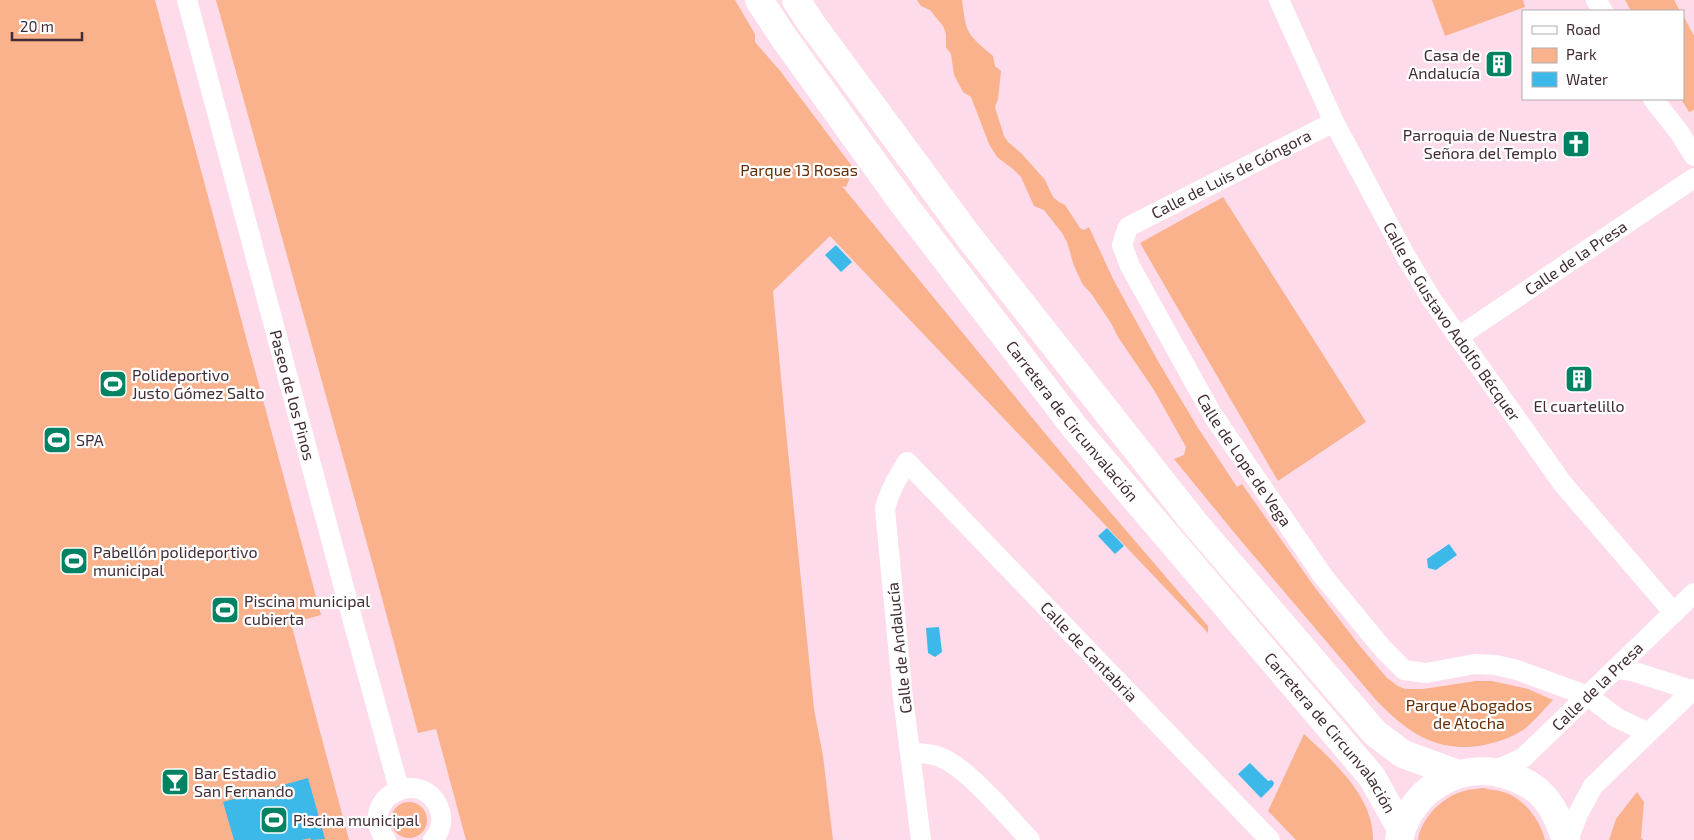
<svg xmlns="http://www.w3.org/2000/svg" width="1694" height="840" font-family="'Exo 2',sans-serif">
	<style>
		.green { fill: #f9b28c }
		.water { fill: #3cb8e9 }
		.lines { fill: none; stroke-linecap: round; stroke-linejoin: round }
		.street { stroke: #fff; stroke-width: 20 }
		.secondary { stroke: #fff; stroke-width: 28 }
		.labels { text-anchor: middle; stroke-width: 4.5; stroke-linejoin: round; paint-order: stroke }
		.poi-label { font-size: 16px; fill: #412c36; stroke: #fff; text-anchor: start }
		.park-label { font-size: 16px; fill: #652d05; stroke: #fff }
		.street-label { font-size: 16px; fill: #412c36; stroke: #fff }
	</style>
	<rect width="100%" height="100%" fill="#fddbea"/>
	<path class="green" d="M0,0H155L321,615L291,623L349,840H0Z
		M216,0H735L755,34V42L781,72L854,169L846,187L842,186L1099,499L1208,626V633L830,236L773,291L786,431L814,709L823,756L833,840H466L436,729L418,733L376,576Z
		M917,0H962C966,34 967,34 993,56L995,66L1001,71L998,99L995,107L1004,136L1008,142L1022,154L1045,180L1053,197L1059,202L1065,205L1080,228L1084,230L1089,227L1113,279L1159,363L1198,428L1237,487L1242,484L1313,585L1359,645L1387,678L1398,686L1405,689H1423L1476,681H1492L1528,689L1553,700C1544,709 1534,722 1523,730C1511,738 1498,742 1484,745C1437,754 1407,732 1376,700L1237,536L1174,459L1184,455L1186,447L1154,390L1118,337L1111,323L1090,292L1083,285L1074,266L1067,242L1062,233L1044,210L1034,206L1021,177L1013,169L997,157L989,144L971,97L963,92L954,75L951,54L946,47V34L943,26L930,10L921,6Z
		M1432,0H1523L1525,7L1445,36Z
		M1625,0H1674L1680,11H1631Z
		M1683,15L1694,36V110L1689,112L1681,99H1683Z
		M1223,197L1366,422L1278,481L1140,243Z
		M1304,734C1333,761 1374,797 1373,840H1296L1268,811Z
		M1484,788C1490,790 1497,790 1503,792C1524,798 1540,820 1545,840H1418C1421,818 1443,796 1464,791C1470,789 1477,789 1484,788Z
		M1637,792L1644,802L1641,838L1643,840H1609L1616,819Z
		M391 820a18 18 0 1 1 36 0a18 18 0 1 1-36 0Z"/>
	<path class="water" d="M836,245L852,262L841,272L825,255Z
		M1107,528L1124,546L1115,554L1098,536Z
		M1449,544L1457,555L1436,570L1428,568L1427,559Z
		M939,627L942,652L935,657L928,653L926,628Z
		M1250,763L1268,781L1272,780L1274,783L1273,786L1261,798L1238,774Z
		M308,778L325,839L311,840L310,838L302,840H234L223,802Z"/>
	<g class="lines">
		<g class="street">
			<path id="s1" d="M187,0L351,614L399,789"/>
			<path id="s2" d="M1279,0L1334,122L1405,255L1432,300L1563,484L1674,613"/>
			<path d="M1596,0L1603,11"/>
			<path d="M1653,99L1679,132L1694,156"/>
			<path id="s3" d="M1334,122L1128,227L1122,245L1130,266L1212,414L1323,576L1383,649L1404,670L1426,673L1475,664L1496,665L1517,670L1588,696L1617,718L1647,732"/>
			<path id="s4" d="M1458,337L1694,178"/>
			<path d="M1616,669L1632,671L1694,691"/>
			<path d="M910,753C919,753 928,753 937,756C966,765 1008,817 1030,840"/>
			<path id="s5" d="M1494,771L1523,758L1694,593"/>
			<path d="M386,840C354,799 424,763 440,811C443,821 440,832 433,840"/>
			<path id="s6" d="M921,840L903,698L885,509C889,491 898,477 907,462L1270,840"/>
			<path d="M1568,840L1578,814L1593,786L1694,689"/>
		</g>
		<g class="secondary">
			<path id="s7" d="M759,0L784,38L902,202L1076,429L1372,777L1401,829"/>
			<path d="M796,0L811,23L969,237L1193,521L1375,733L1403,754L1458,774"/>
			<path d="M1399,840C1409,791 1458,760 1507,775C1520,779 1534,786 1543,796C1555,809 1560,824 1566,840"/>
		</g>
	</g>
	<defs>
		<symbol id="building-square" viewBox="-11 -11 22 22"><rect x="-9" y="-9" width="18" height="18" rx="4" fill="#008263" stroke="#fff"/><path d="M-4-6H4V6H1V3H-1V6H-4ZM-2.5-4.3h1.7v1.8h-1.7ZM.8-4.3h1.7v1.8H.8ZM-2.5-1h1.7V.8h-1.7ZM.8-1h1.7V.8H.8Z" fill="#fff"/></symbol>
		<symbol id="church-square" viewBox="-11 -11 22 22"><rect x="-9" y="-9" width="18" height="18" rx="4" fill="#008263" stroke="#fff"/><path d="M-1.2-6h2.4v3.5h3.3v2.4h-3.3V6h-2.4V-.1h-3.3v-2.4h3.3Z" fill="#fff"/></symbol>
		<symbol id="stadium-square" viewBox="-11 -11 22 22"><rect x="-9" y="-9" width="18" height="18" rx="4" fill="#008263" stroke="#fff"/><path d="M0-5a6.5 5 0 1 0 0 10a6.5 5 0 1 0 0-10ZM-3.5-1.8h7v3.6h-7Z" fill="#fff"/></symbol>
		<symbol id="bar-square" viewBox="-11 -11 22 22"><rect x="-9" y="-9" width="18" height="18" rx="4" fill="#008263" stroke="#fff"/><path d="M-6-5H6L.8 .8V4.5H3.5V6h-7V4.5H-.8V.8Z" fill="#fff"/></symbol>
	</defs>
	<g fill-rule="evenodd">
		<use href="#building-square" x="1483" y="48" width="32" height="32"/>
		<use href="#church-square" x="1560" y="128" width="32" height="32"/>
		<use href="#building-square" x="1563" y="363" width="32" height="32"/>
		<use href="#stadium-square" x="97" y="368" width="32" height="32"/>
		<use href="#stadium-square" x="41" y="424" width="32" height="32"/>
		<use href="#stadium-square" x="58" y="545" width="32" height="32"/>
		<use href="#stadium-square" x="209" y="594" width="32" height="32"/>
		<use href="#bar-square" x="159" y="766" width="32" height="32"/>
		<use href="#stadium-square" x="258" y="804" width="32" height="32"/>
	</g>
	<g class="labels">
		<g class="poi-label">
			<text x="1480" y="61" text-anchor="end">Casa de<tspan x="1480" dy="18">Andalucía</tspan></text>
			<text x="1557" y="141" text-anchor="end">Parroquia de Nuestra<tspan x="1557" dy="18">Señora del Templo</tspan></text>
			<text x="132" y="381">Polideportivo<tspan x="132" dy="18">Justo Gómez Salto</tspan></text>
			<text x="1579" y="412" text-anchor="middle">El cuartelillo</text>
			<text x="76" y="446">SPA</text>
			<text x="93" y="558">Pabellón polideportivo<tspan x="93" dy="18">municipal</tspan></text>
			<text x="244" y="607">Piscina municipal<tspan x="244" dy="18">cubierta</tspan></text>
			<text x="194" y="779">Bar Estadio<tspan x="194" dy="18">San Fernando</tspan></text>
			<text x="293" y="826">Piscina municipal</text>
		</g>
		<g class="park-label">
			<text x="799" y="176">Parque 13 Rosas</text>
			<text x="1469" y="711">Parque Abogados<tspan x="1469" dy="18">de Atocha</tspan></text>
		</g>
		<g class="street-label">
			<text transform="translate(1231 174) rotate(-27)" y="6">Calle de Luis de Góngora</text>
			<text dy="6" stroke="none"><textPath href="#s4" startOffset="142">Calle de la Presa</textPath></text>
			<text dy="6" stroke="none"><textPath href="#s2" startOffset="366">Calle de Gustavo Adolfo Bécquer</textPath></text>
			<text dy="6" stroke="none"><textPath href="#s1" startOffset="409">Paseo de los Pinos</textPath></text>
			<text dy="6" stroke="none"><textPath href="#s7" startOffset="525">Carretera de Circunvalación</textPath></text>
			<text dy="6" stroke="none"><textPath href="#s3" startOffset="498">Calle de Lope de Vega</textPath></text>
			<text transform="translate(899 648) rotate(-96)" y="6">Calle de Andalucía</text>
			<text dy="6" stroke="none"><textPath href="#s6" startOffset="648">Calle de Cantabria</textPath></text>
			<text dy="6" stroke="none"><textPath href="#s5" startOffset="135">Calle de la Presa</textPath></text>
			<text dy="6" stroke="none"><textPath href="#s7" startOffset="930">Carretera de Circunvalación</textPath></text>
		</g>
	</g>
	<rect x="1522" y="10" width="162" height="90" fill="#ffffff" stroke="#b3abaf"/>
	<rect x="1532" y="26" width="25" height="8" fill="#ffffff" stroke="#b3abaf"/>
	<text x="1566" y="35" font-size="15" fill="#412c36">Road</text>
	<rect x="1532" y="48" width="25" height="15" fill="#f9b28c" stroke="#b3abaf"/>
	<text x="1566" y="60" font-size="15" fill="#412c36">Park</text>
	<rect x="1532" y="72" width="25" height="15" fill="#3cb8e9" stroke="#b3abaf"/>
	<text x="1566" y="85" font-size="15" fill="#412c36">Water</text>
	<path d="M12 32v8h70v-8" fill="none" stroke="#412c36" stroke-width="2.5"/>
	<text x="20" y="32" font-size="15" fill="#412c36" stroke="#ffffff" stroke-width="4" paint-order="stroke">20 m</text>
</svg>
